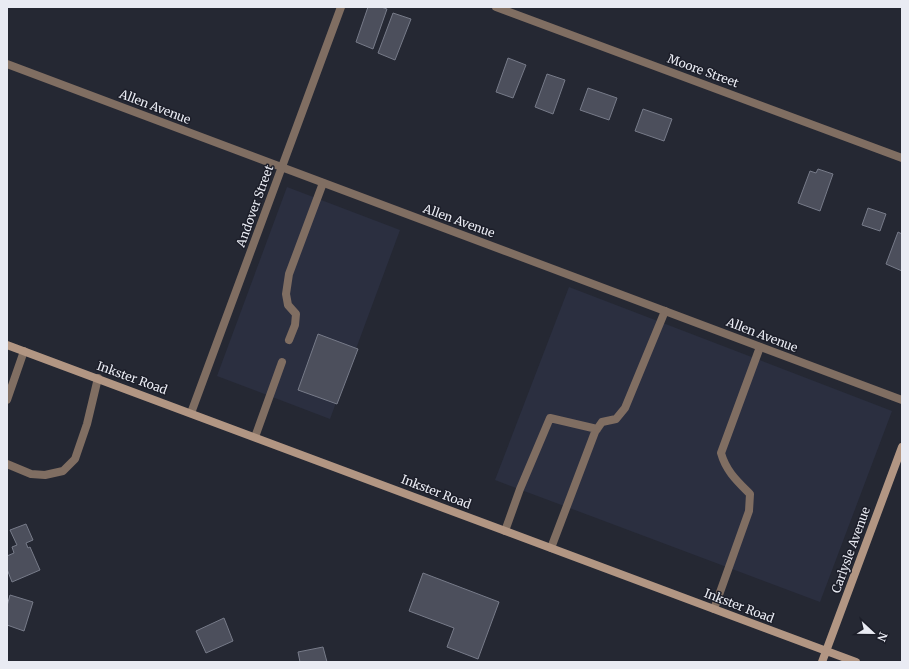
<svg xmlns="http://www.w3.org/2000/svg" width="909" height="669" font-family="Merriweather,serif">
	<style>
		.built { fill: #2b2f40 }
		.building { fill: #4c4f5c; stroke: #777b89 }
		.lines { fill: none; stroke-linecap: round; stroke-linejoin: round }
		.lane { stroke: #806e62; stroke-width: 8 }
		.street { stroke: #806e62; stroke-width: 8 }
		.secondary { stroke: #b29683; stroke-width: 8 }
		.labels { text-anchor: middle; stroke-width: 3; stroke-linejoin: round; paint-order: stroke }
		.street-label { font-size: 12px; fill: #e9ebf3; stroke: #1c1e29 }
	</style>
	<rect width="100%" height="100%" fill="#252833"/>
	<path class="built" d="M287,187L400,230L330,419L217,376Z
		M569,287L892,411L820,602L495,480Z"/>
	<path class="building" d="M368,7H381L387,9L373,49L356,42Z
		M393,13L411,19L395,60L378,53Z
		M508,58L526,65L513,98L496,92Z
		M547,74L565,80L553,114L535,107Z
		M588,88L617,98L609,120L580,110Z
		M643,109L672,119L664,141L635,131Z
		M818,169L833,174L820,211L798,203L810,171L816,173Z
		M868,208L886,214L880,231L862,225Z
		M898,232L902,234V271L886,264Z
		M318,334L358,349L337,404L298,390Z
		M26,524L33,540L26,543L28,548L30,547L40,570L12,582L7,569V556L14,553L12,547L17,545L10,530Z
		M423,573L499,602L478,659L447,647L454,628L409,611Z
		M10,595L33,602L24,631L7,625V606Z
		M224,618L233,641L206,653L196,631Z
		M323,647L327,662H300L298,652Z"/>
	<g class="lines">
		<path class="lane" d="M289,340L295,325L296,314L288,305L286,294L289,274L323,183
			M7,400L24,351
			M255,437L282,362
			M7,464L31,474L45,475L63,471L75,459L87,424L98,378
			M505,531L520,489L550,418L597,429
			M551,548L595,432L602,422L616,419L625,408L665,311
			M714,609L749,511L750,494C737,481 726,471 721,453L760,347"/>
		<path class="street" d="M496,7L902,158
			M7,64L902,400
			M191,413L341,7"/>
		<path class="secondary" d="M7,345L856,662
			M822,662L902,447"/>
	</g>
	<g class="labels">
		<g class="street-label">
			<text transform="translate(703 71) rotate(20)" y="4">Moore Street</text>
			<text transform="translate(155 107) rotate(21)" y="4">Allen Avenue</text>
			<text transform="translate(255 206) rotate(-70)" y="4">Andover Street</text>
			<text transform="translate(459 221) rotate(20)" y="4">Allen Avenue</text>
			<text transform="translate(762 335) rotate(21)" y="4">Allen Avenue</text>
			<text transform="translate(132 378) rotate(20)" y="4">Inkster Road</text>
			<text transform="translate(436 492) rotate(21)" y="4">Inkster Road</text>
			<text transform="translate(851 550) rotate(-70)" y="4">Carlysle Avenue</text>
			<text transform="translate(739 606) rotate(21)" y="4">Inkster Road</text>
		</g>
	</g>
	<rect width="909" height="669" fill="none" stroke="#e9ebf3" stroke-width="16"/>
	<g transform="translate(873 633) rotate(112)" stroke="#1c1e29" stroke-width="3" paint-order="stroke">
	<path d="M0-3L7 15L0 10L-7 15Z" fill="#e9ebf3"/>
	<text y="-6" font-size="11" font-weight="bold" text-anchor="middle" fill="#e9ebf3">N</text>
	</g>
</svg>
